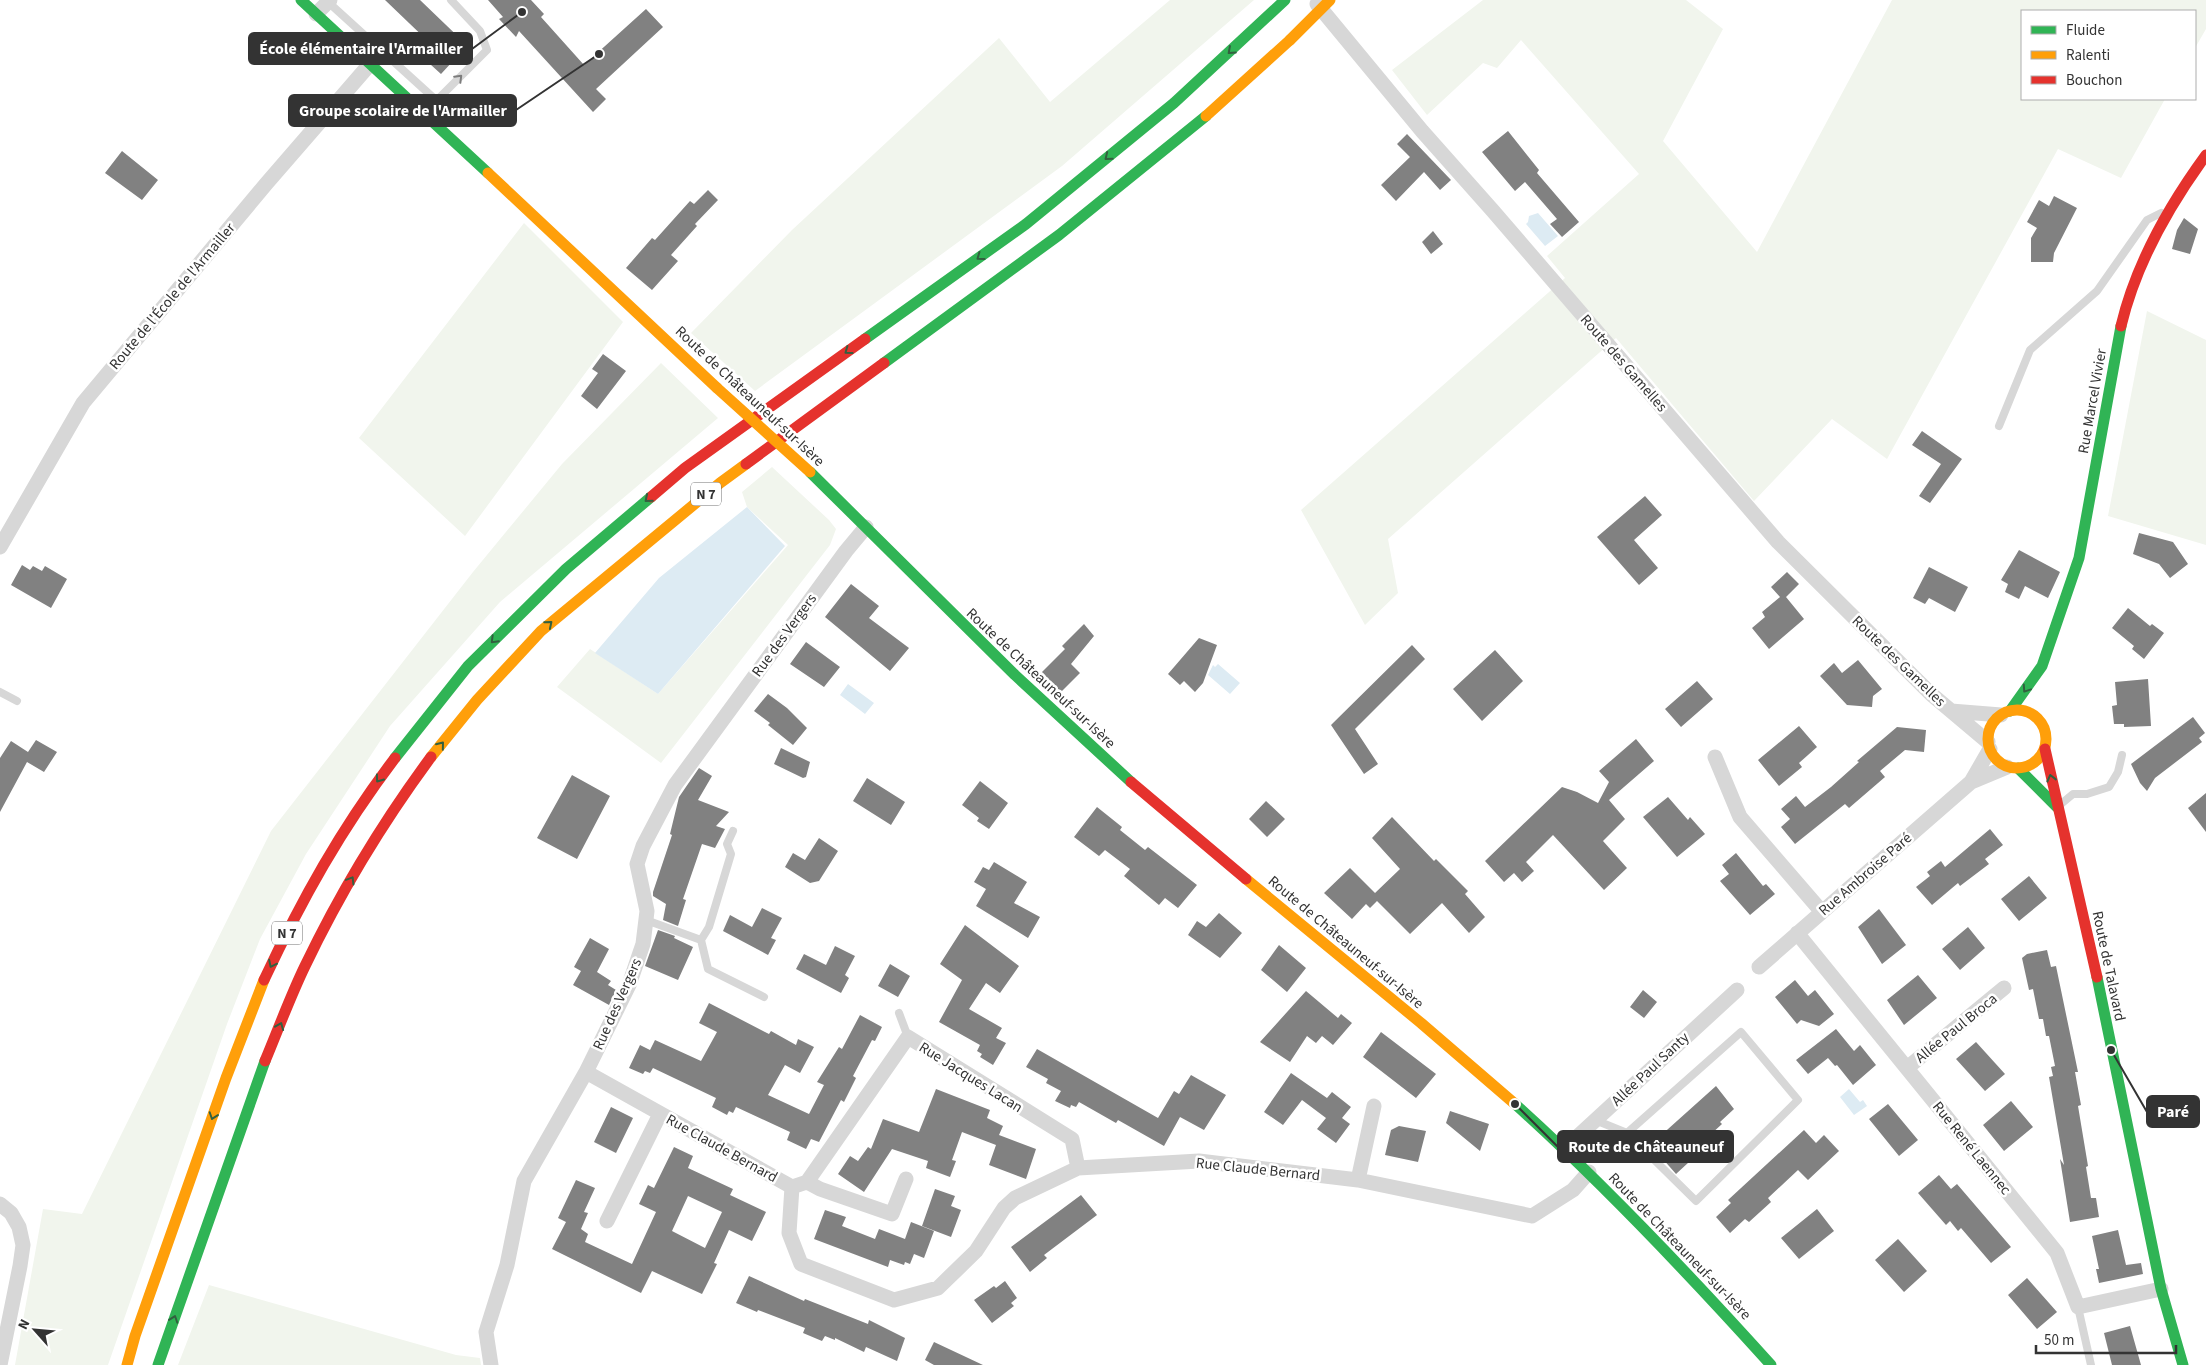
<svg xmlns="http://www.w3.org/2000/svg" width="2206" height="1365" font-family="'Source Sans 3',sans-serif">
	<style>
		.green { fill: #f1f5ed }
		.water { fill: #ddebf3 }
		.building { fill: #818181; fill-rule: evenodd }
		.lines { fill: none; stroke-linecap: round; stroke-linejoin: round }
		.lane { stroke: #d7d7d7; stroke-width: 8 }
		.street { stroke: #d7d7d7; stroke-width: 15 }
		.fast { stroke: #30b455; stroke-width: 11 }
		.slow { stroke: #ff9f0a; stroke-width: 11 }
		.jam { stroke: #e5322d; stroke-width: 11 }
		.slow-bridge { stroke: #ff9f0a; stroke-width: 11 }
		.oneway { stroke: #32603f }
		.oneway2 { stroke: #7d7d7d }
		.labels { text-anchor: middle; stroke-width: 5; stroke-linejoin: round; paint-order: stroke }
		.shield { fill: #fff; stroke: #707070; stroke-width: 1 }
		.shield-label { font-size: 14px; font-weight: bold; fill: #333 }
		.street-label { font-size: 15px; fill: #333; stroke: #fff }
		.leader { fill: none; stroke: #333; stroke-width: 2 }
		.callout-dot { fill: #333; stroke: #fff; stroke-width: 2 }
		.callout { fill: #333; stroke: #333; stroke-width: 2 }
		.callout-label { font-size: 16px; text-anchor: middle; font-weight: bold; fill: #fff }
	</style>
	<rect width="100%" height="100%" fill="#fff"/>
	<path class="green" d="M1170,0H1254L1062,166L755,391L691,333L792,230L999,38L1050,102Z
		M1483,0H1686L1723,29L1663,141L1757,252L1892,0H2206V29L2195,48V11H2022V99H2165L2121,178L2058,149L1887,459L1832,419L1754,501L1616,338L1388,539L1398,593L1365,625L1301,510L1565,278L1547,256L1639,174L1521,40L1497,68L1483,63L1427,115L1392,70Z
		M524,223L623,322L465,536L359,438Z
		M2147,311L2206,340V545L2108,516Z
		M661,363L718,418L500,602L390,726L306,854L260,939L227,1024L108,1365H15L43,1209L82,1214L271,831L473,572L562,464Z
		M772,467L829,520L836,529L830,545L661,763L557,687L590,649L658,694L788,545L747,507L742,492Z
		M209,1285L456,1355L480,1358L481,1365H178Z"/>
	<path class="water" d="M1538,213L1558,236L1545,246L1526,224L1528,222L1529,216Z
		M747,507L785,546L658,694L595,653L659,578Z
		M1218,664L1240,683L1230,694L1208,675L1213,665L1215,667Z
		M848,684L874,703L865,714L840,695Z
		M1849,1089L1860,1102L1863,1100L1867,1106L1854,1115L1840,1097Z"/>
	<path class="building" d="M385,0H420L471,49L456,63L453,61L441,74L420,55L433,46Z
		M488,0H531L544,14L541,17L584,65L646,9L663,27L596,89L606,99L593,112L519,31L516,37L499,19L503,17Z
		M1508,131L1539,170L1537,173L1579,222L1562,237L1550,224L1557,219L1525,182L1515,191L1482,152Z
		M1407,134L1451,180L1440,190L1424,172L1396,201L1381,185L1410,157L1397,144Z
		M122,151L158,180L142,200L105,173Z
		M708,190L718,200L695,224L697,226L671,255L678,261L652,290L626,268L652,238L655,240L690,201L694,204Z
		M2054,196L2077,208L2054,253L2053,262H2031V238L2037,228L2027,222L2039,200L2049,206Z
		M2184,218L2198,229L2190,254L2172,249L2177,230Z
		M1433,231L1443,244L1431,254L1422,242Z
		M603,354L626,371L597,409L581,396L598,373L592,369Z
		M1922,431L1962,459L1930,503L1919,496L1941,464L1912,445Z
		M1645,496L1662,515L1634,540L1658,568L1639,585L1597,537Z
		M2139,533L2173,542L2188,564L2170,578L2159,564L2133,554Z
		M2019,550L2060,572L2048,598L2025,586L2019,599L2005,592L2008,584L2001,580Z
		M22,565L30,570L33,566L42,571L45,566L67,579L51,608L11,585Z
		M1929,567L1968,587L1955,612L1929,598L1925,604L1913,598Z
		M1787,572L1799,584L1786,597L1804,619L1769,649L1752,628L1765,617L1762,612L1780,597L1771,587Z
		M851,584L879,606L869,618L909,648L890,671L825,617Z
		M2128,608L2150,626L2152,624L2164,633L2144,659L2132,649L2134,646L2112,628Z
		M1084,624L1094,636L1071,664L1080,673L1061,692L1042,672L1065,649L1062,646Z
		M1199,638L1217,645L1203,683L1195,692L1184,681L1180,685L1168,674Z
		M806,642L840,667L824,687L790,664Z
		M1412,645L1425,659L1355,729L1378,764L1364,774L1331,725Z
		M1495,650L1523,681L1482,721L1453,689Z
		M1858,660L1882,689L1873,696L1872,707L1847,705L1820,676L1834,663L1842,673Z
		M2148,679L2151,726L2124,727V724H2114L2112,706L2117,705L2115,682Z
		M1697,681L1713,699L1681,727L1665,709Z
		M768,694L787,708L807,728L793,745L768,725L770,723L754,711Z
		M2193,717L2205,733L2199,738L2202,742L2155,778L2147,791L2140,783L2131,764Z
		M1799,726L1817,747L1799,763L1802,767L1779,786L1758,760Z
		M1897,727L1926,730L1924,752L1905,750L1880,771L1885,777L1849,808L1845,804L1795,844L1781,827L1790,819L1781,809L1796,796L1805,807L1831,787L1859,762L1857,761Z
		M1636,739L1654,761L1609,800L1625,819L1603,841L1627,868L1604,890L1553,835L1526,862L1534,871L1522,882L1514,873L1504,882L1485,861L1562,787L1577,792L1598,803L1609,782L1599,771Z
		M36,740L57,752L44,772L27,762L0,812V758L11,741L28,752Z
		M781,748L810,762L806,777L803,778L774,764Z
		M699,768L712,776L698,800L729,812L716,826L725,829L715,848L702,844L683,899L686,900L678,926L663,920L666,904L653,896V892L672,835L670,834L679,797Z
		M572,775L610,796L577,859L537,838Z
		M867,778L905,802L891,825L853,801Z
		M980,781L1008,803L989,829L977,821L979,818L962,805Z
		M2206,793V832L2188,808Z
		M1668,797L1688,820L1690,817L1705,834L1677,857L1643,817Z
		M1266,801L1285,819L1267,837L1249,819Z
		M1097,807L1122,827L1120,830L1145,850L1148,847L1197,885L1178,908L1165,898L1159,905L1124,876L1130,869L1105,850L1099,856L1074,837Z
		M1392,817L1434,861L1436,859L1468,891L1465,894L1485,917L1469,933L1442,903L1410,934L1377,901L1370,908L1366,904L1352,919L1324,893L1350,868L1375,893L1400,869L1372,838Z
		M1990,829L2003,845L1985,859L1989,864L1960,886L1958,883L1932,905L1916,887L1930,876L1927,872L1941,861L1945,867Z
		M819,838L838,851L819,881L810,883L785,867L793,853L805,860Z
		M1736,853L1763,886L1766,884L1775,894L1750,915L1720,881L1729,874L1722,865Z
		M994,862L1027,882L1014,903L1040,917L1028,938L976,906L986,889L974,882L983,867L989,870Z
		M2029,876L2047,898L2019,921L2001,899Z
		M762,908L782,918L771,938L776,940L768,955L723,931L730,915L752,927Z
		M1879,909L1906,945L1882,964L1858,927Z
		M1219,913L1242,933L1220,958L1188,935L1197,921L1206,927Z
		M965,925L1019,966L1000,993L986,983L969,1009L1002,1028L996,1038L1006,1043L993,1065L980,1057L982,1054L977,1051L980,1045L939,1022L962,980L940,964Z
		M1968,927L1985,948L1960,970L1942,949Z
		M658,930L675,936L674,938L693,947L678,980L645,966Z
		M590,938L609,949L597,972L611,981L608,985L616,990L609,1005L573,985L581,971L574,967Z
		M1279,945L1306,968L1287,992L1261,970Z
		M835,946L855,956L845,975L849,978L841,993L796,969L804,954L826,965Z
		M2047,950L2051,967L2056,966L2078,1072H2075L2081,1105L2078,1106L2088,1166L2086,1167L2091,1198H2096L2099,1217L2070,1222L2060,1159L2064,1165L2049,1077L2053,1076L2051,1067L2055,1066L2049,1036H2046L2043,1019H2039L2033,989L2029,990L2022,958L2027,954Z
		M890,964L910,976L898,997L878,986Z
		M1918,975L1937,998L1904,1025L1887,1000Z
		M1795,980L1808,996L1815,990L1834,1014L1819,1026L1801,1020L1797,1024L1775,997Z
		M1643,990L1657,1002L1644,1018L1630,1007Z
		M1306,991L1338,1018L1341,1014L1352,1023L1333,1045L1322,1036L1316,1043L1307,1036L1290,1062L1260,1042Z
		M709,1003L769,1034L771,1031L796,1045L798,1039L814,1047L800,1073L785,1065L768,1095L809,1114L824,1085L817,1082L839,1047L842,1049L860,1015L882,1027L875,1041L872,1040L853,1076L856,1078L844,1102L841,1100L819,1142L811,1139L806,1149L787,1140L790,1132L736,1107L733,1113L729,1111L727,1115L712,1107L716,1098L653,1068L650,1073L645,1071L643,1074L629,1068L640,1045L650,1050L655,1040L701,1061L717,1032L699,1023Z
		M1836,1029L1854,1051L1860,1045L1876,1065L1853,1085L1837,1065L1835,1066L1828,1058L1808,1074L1796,1060Z
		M1381,1032L1436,1074L1416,1098L1363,1057Z
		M1976,1042L2005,1074L1985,1091L1956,1059Z
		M1037,1049L1158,1118L1174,1091L1179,1094L1191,1075L1226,1095L1204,1130L1180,1117L1164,1146L1118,1120L1116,1123L1079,1102L1076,1107L1071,1105L1070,1108L1055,1101L1061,1091L1046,1083L1048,1079L1026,1067Z
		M1291,1073L1327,1098L1332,1092L1351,1107L1342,1118L1350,1124L1336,1143L1317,1129L1326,1118L1302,1100L1283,1125L1264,1112Z
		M1716,1086L1734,1109L1720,1122L1722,1124L1710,1135L1714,1139L1676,1174L1662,1158L1670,1150L1658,1138Z
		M936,1089L990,1110L987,1118L1003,1126L999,1135L1036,1149L1026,1179L989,1165L996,1145L962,1132L952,1160L956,1161L950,1177L926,1168L928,1161L892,1149L864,1192L838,1174L850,1156L858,1161L868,1147L871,1149L883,1119L919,1132Z
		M2011,1101L2033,1127L2004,1151L1983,1125Z
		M1888,1104L1918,1140L1899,1156L1869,1119Z
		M611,1107L633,1118L616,1153L594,1142Z
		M1450,1111L1489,1124L1480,1151L1446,1123Z
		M1399,1126L1426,1131L1418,1162L1385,1155L1391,1130Z
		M1804,1130L1816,1143L1824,1135L1839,1151L1808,1180L1798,1170L1768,1198L1771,1202L1749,1222L1745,1219L1730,1233L1716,1217L1731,1203L1728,1200Z
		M674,1147L693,1156L688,1168L733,1189L730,1195L766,1212L752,1241L729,1230L714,1263L717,1264L702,1294L652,1271L641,1293L552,1249L566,1222L558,1218L576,1180L595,1188L584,1212L588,1213L581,1229L588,1234L585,1242L632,1264L656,1212L639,1204L648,1185L654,1188ZM688,1196L722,1212L705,1248L672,1231Z
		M1939,1175L1951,1189L1957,1184L2011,1247L1991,1263L1961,1228L1958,1231L1950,1221L1946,1225L1918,1193Z
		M935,1189L955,1196L951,1206L961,1210L951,1237L922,1226Z
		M1081,1195L1097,1215L1044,1255L1047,1258L1030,1272L1011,1247Z
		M1817,1209L1834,1231L1799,1259L1781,1238Z
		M825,1210L846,1217L842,1226L875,1239L879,1229L905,1239L911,1222L934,1231L924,1258L914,1254L910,1264L905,1262L904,1265L890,1260L888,1267L814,1239Z
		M2118,1230L2126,1265L2141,1263L2143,1274L2099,1283L2096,1269H2099L2092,1236Z
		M1898,1239L1927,1271L1904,1292L1875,1260Z
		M749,1276L804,1301L805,1299L868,1324L869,1320L905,1338L897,1361L866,1347L864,1352L835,1338V1340L825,1336L822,1341L803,1333L805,1328L758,1310L757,1312L736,1303Z
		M2027,1278L2057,1312L2037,1329L2008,1295Z
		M1005,1281L1017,1298L1011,1303L1014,1306L992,1323L974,1300L994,1286L996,1288Z
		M2130,1326L2141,1365H2112L2104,1333Z
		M934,1342L983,1365H934L925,1360Z"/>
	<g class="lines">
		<path class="lane" d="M328,2L437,101
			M426,111L487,50L480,31L451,0
			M1999,426L2030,350L2097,291L2147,220L2161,213
			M0,692L17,701
			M2061,804L2073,794H2087L2109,787L2118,772L2122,755
			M646,920L701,940L708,969L764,997
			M701,940L709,927L731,854L727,844L733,831
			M899,1013L908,1037
			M1595,1120L1627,1133L1696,1201L1798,1100L1741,1032L1627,1133
			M2078,1307L2091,1365"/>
		<path class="street" d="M1317,4L1422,131L1493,211L1778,542L1931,694L1988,742
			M316,14L330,0
			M0,547L83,403L266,184L370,64
			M1951,711L2001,715
			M1715,757L1740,817L1822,912
			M1971,782L2007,767
			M1797,933L2057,1253L2078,1307L2161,1289
			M1759,967L1971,782L1990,749
			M1907,1068L2004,988
			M586,1072L792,1187L789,1233L801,1264L894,1300L938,1288L976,1251L1004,1208L1015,1198L1078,1168L1199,1161L1358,1180L1532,1216L1573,1190L1589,1172
			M1564,1149L1737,990
			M1358,1180L1374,1106
			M807,1182L820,1189L892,1214L906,1179
			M792,1187L807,1182L908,1037L1072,1139L1078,1168
			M0,1204L11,1213L19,1227L23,1245L20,1266L0,1365
			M607,1221L660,1114
			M491,1365L486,1332L507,1265L524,1181L586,1072L629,985L643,944L647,911L637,864L643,846L675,785L846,551L866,527"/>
		<path class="fast" d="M301,0L488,173
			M865,339L1026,224L1174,103L1285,0
			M884,363L1059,235L1206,116
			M810,472L1015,675L1131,782
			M2010,711L2042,666L2079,558L2121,326
			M395,758L468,666L566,569L651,497
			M2018,768L2057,807
			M2097,977L2161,1289L2183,1365
			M1515,1104C1606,1186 1689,1274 1771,1365
			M158,1365L265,1061"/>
		<path class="slow" d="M1206,116L1290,40
			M488,173L717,388
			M1988 739a29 29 0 1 1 58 0a29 29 0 1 1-58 0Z
			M431,757L477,700L541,631L720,483L746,464
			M1246,879L1421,1023L1515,1104
			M127,1365L135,1336L226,1078L264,980"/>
		<path class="jam" d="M2121,326C2136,263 2168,207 2206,155
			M746,464L884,363
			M651,497L685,468L865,339
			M2045,749L2097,977
			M1131,782L1246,879
			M264,980C302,899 341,829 395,758
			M265,1061C278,1030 290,997 305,966C340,893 383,822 431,757"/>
		<path class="slow-bridge" d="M1290,40L1330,0
			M717,388L810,472"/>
	</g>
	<defs><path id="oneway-chevron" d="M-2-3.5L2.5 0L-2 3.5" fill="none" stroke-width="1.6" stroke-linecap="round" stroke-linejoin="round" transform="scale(1.25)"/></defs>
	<g class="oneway">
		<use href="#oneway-chevron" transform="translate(1231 51) rotate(138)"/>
		<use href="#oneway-chevron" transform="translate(1108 157) rotate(141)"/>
		<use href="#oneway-chevron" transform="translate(980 257) rotate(144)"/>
		<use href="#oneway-chevron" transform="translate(848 351) rotate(144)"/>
		<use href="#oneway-chevron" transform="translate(648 499) rotate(140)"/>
		<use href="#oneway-chevron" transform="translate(549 624) rotate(-40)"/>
		<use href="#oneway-chevron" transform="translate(494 640) rotate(135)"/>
		<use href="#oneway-chevron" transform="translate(2026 689) rotate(124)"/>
		<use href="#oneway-chevron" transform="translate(441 745) rotate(-51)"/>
		<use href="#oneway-chevron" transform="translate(2051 778) rotate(-104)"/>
		<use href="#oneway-chevron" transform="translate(379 779) rotate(126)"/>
		<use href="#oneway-chevron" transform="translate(351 880) rotate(-59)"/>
		<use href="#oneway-chevron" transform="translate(272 964) rotate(116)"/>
		<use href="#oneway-chevron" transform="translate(280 1026) rotate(-68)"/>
		<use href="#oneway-chevron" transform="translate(213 1116) rotate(109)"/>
		<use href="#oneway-chevron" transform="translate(174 1319) rotate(-71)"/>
	</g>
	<use class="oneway2" href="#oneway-chevron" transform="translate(459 78) rotate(-45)"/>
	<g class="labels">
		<g class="shield">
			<rect x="691" y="482.5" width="30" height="23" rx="4"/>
			<rect x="272" y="921.5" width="30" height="23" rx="4"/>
		</g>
		<g class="shield-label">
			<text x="706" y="499">N 7</text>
			<text x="287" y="938">N 7</text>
		</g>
		<g class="street-label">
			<text transform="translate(172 296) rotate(-50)" y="5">Route de l'École de l'Armailler</text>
			<text transform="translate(1624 363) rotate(49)" y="5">Route des Gamelles</text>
			<text transform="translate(750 396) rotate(43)" y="5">Route de Châteauneuf-sur-Isère</text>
			<text transform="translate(2092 401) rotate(-80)" y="5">Rue Marcel Vivier</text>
			<text transform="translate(784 635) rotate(-54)" y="5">Rue des Vergers</text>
			<text transform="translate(1899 661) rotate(44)" y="5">Route des Gamelles</text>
			<text transform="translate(1041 678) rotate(43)" y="5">Route de Châteauneuf-sur-Isère</text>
			<text transform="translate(1865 874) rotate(-41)" y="5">Rue Ambroise Paré</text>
			<text transform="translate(1346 942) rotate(40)" y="5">Route de Châteauneuf-sur-Isère</text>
			<text transform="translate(2109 966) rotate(78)" y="5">Route de Talavard</text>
			<text transform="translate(617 1004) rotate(-66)" y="5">Rue des Vergers</text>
			<text transform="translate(1956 1028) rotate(-39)" y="5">Allée Paul Broca</text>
			<text transform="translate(1650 1069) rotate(-43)" y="5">Allée Paul Santy</text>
			<text transform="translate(971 1077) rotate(32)" y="5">Rue Jacques Lacan</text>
			<text transform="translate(722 1148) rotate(29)" y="5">Rue Claude Bernard</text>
			<text transform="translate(1972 1148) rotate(51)" y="5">Rue René Laennec</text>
			<text transform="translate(1258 1169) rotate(6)" y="5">Rue Claude Bernard</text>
			<text transform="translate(1680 1246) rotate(46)" y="5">Route de Châteauneuf-sur-Isère</text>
		</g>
	</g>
	<path class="leader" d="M522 12L472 49M599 54L516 110M2111 1050L2147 1112M1515 1104L1558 1147"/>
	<g class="callout-dot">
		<circle cx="522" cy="12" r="5"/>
		<circle cx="599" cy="54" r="5"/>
		<circle cx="2111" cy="1050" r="5"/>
		<circle cx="1515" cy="1104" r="5"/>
	</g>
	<g class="callout">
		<rect x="249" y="33" width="223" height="31" rx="5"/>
		<rect x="289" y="95" width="227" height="31" rx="5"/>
		<rect x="2147" y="1096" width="52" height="31" rx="5"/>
		<rect x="1558" y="1131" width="175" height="31" rx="5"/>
	</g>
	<g class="callout-label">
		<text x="361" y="54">École élémentaire l'Armailler</text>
		<text x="403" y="116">Groupe scolaire de l'Armailler</text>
		<text x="2173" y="1117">Paré</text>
		<text x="1646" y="1152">Route de Châteauneuf</text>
	</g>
	<rect x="2021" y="10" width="175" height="90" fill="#ffffff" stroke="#adadad"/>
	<rect x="2031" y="26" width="25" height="8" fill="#30b455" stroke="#adadad"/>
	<text x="2066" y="35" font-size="15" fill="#333333">Fluide</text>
	<rect x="2031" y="51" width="25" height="8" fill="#ff9f0a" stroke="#adadad"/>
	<text x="2066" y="60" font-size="15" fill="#333333">Ralenti</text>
	<rect x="2031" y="76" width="25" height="8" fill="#e5322d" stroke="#adadad"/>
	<text x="2066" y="85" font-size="15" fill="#333333">Bouchon</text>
	<g transform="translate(35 1330) rotate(297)" stroke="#ffffff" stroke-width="4" paint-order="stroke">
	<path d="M0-4L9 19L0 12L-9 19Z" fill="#333333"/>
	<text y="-8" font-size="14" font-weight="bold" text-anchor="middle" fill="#333333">N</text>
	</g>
	<path d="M2036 1345v8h140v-8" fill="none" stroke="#333333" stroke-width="2.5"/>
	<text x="2044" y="1345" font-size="15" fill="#333333" stroke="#ffffff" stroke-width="4" paint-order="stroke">50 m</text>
</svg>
